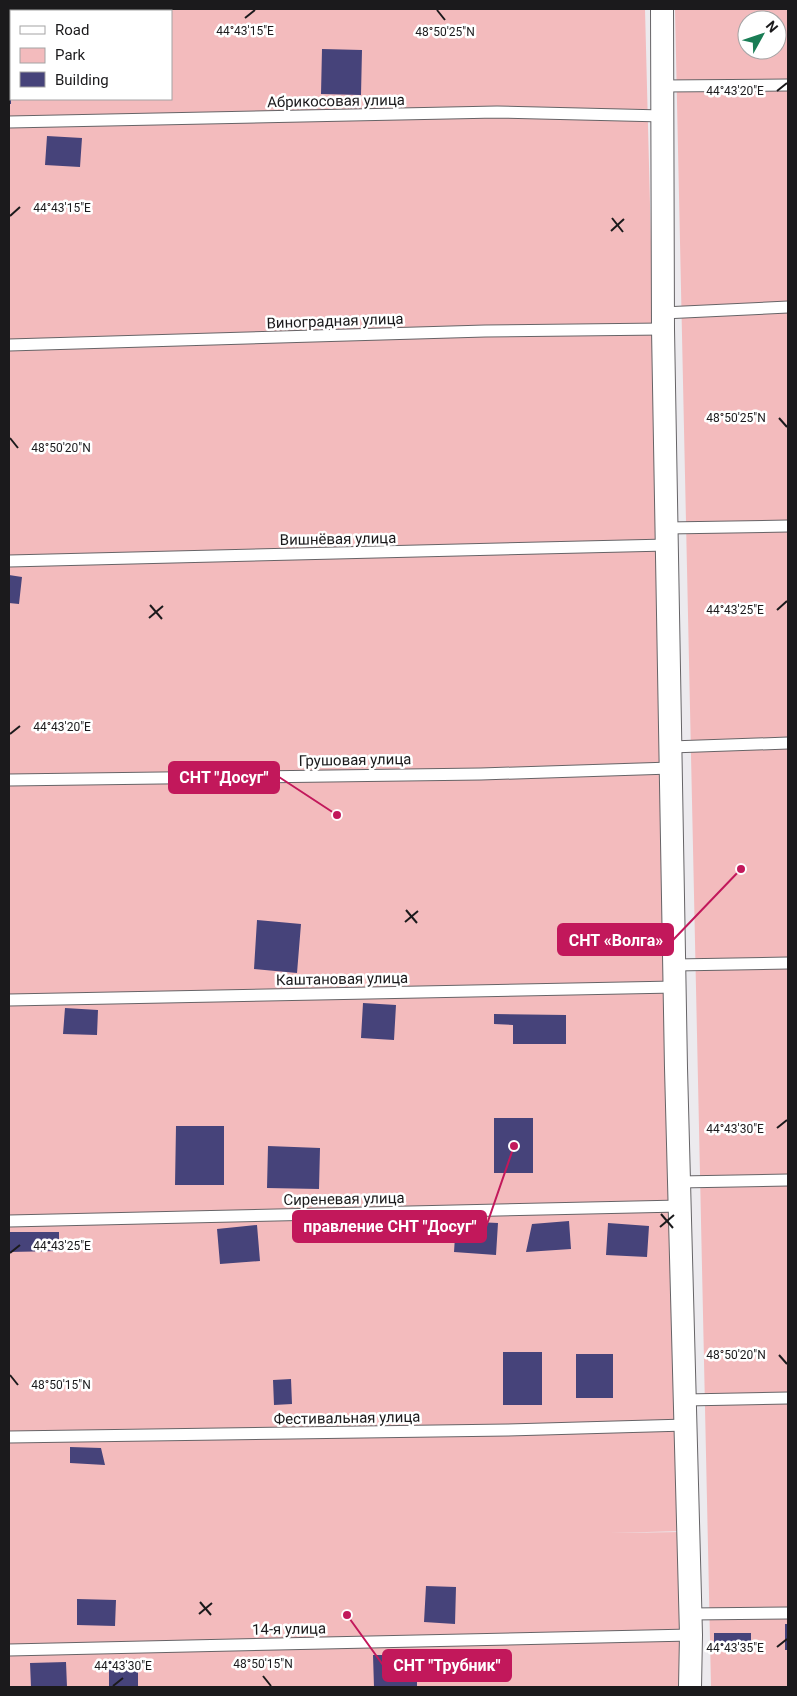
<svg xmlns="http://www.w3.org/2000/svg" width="797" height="1696" font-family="Roboto,sans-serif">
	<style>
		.green { fill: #f3bbbd; fill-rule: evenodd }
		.building { fill: #46437a }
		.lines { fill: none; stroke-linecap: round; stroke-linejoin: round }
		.lane-casing { stroke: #666467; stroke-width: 13 }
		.street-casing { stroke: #666467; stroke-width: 24 }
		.lane { stroke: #fff; stroke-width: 11 }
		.street { stroke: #fff; stroke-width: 22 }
		.ticks { fill: none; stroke: #1b1a1c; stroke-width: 2 }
		.labels { text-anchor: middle; stroke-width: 5; stroke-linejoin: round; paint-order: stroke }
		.street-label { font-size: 15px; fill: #1b1a1c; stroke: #fff }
		.ticks-label { font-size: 12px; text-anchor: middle; fill: #1b1a1c; stroke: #fff; stroke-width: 5; stroke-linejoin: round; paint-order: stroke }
		.leader { fill: none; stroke: #c2185b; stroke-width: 2 }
		.callout-dot { fill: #c2185b; stroke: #fff; stroke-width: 2 }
		.callout { fill: #c2185b; stroke: #c2185b; stroke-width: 2 }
		.callout-label { font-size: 16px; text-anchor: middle; font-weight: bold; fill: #fff }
	</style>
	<rect width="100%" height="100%" fill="#eceaee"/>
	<path class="green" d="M9,9H645L684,1531L610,1533L683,1532L686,1687H9ZM11,11H171V99H11Z
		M675,9H788V1687H711ZM747,20H777V50H747Z"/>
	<path class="building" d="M322,49L362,50L361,95L321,94Z
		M9,54H11V104H9Z
		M47,136L82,138L80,167L45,165Z
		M9,575L22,577L19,604L9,603Z
		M257,920L301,924L297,973L254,969Z
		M363,1003L396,1005L394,1040L361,1038Z
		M65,1008L98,1010L97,1035L63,1034Z
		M494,1014L566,1015V1044H513V1025L494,1024Z
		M494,1118H533V1173H494Z
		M176,1126H224V1185H175Z
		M268,1146L320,1148L319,1189L267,1188Z
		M456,1221L498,1223L496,1255L454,1252Z
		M569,1221L571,1249L526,1252L532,1224Z
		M608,1223L649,1226L647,1257L606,1255Z
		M257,1225L260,1261L220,1264L217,1229Z
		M9,1232H59V1251L9,1252Z
		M503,1352H542V1405H503Z
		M576,1354H613V1398H576Z
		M291,1379L292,1404L274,1405L273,1380Z
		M70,1447L101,1448L105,1465L70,1463Z
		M426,1586L456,1587L455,1624L424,1622Z
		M77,1599L116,1600L115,1626L77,1625Z
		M785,1624H788V1650H785Z
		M714,1633H751V1650H714Z
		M373,1655H417V1687H374Z
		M109,1661L138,1662V1687H109Z
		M66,1662L67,1687H31L30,1663Z"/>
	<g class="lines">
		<defs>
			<path id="lane" d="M663,86L788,85
				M9,122L497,112L663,116
				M663,313L788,307
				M9,345L485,331L663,329
				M667,528L788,526
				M9,561L667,545
				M671,747L788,743
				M9,780L481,774L671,768
				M675,965L788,963
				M9,1000L675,987
				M679,1182L788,1180
				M9,1221L680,1206
				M685,1400L788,1398
				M9,1437L508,1430L686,1425
				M690,1614L788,1613
				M9,1650L691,1635"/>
			<path id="street" d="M662,9L663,329L676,1068L691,1635L690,1687"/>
		</defs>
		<use href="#lane" class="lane-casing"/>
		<use href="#street" class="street-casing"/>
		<use href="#lane" class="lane"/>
		<use href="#street" class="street"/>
	</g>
	<path class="ticks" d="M437,10L445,20M245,18L255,10M777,91L787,83M10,216L20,207M612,218L623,232M611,231L624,219M779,418L787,427M10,438L18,448M150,605L162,619M777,610L787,601M149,618L163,606M10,734L20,726M406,910L417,923M405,922L418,911M777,1128L787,1120M661,1214L673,1228M660,1227L674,1215M10,1253L20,1245M779,1355L787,1364M10,1375L18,1385M200,1602L211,1615M199,1614L212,1603M777,1647L787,1639M263,1676L271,1686M113,1686L123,1678"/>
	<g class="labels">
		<g class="street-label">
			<text transform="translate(336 101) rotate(-1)" y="5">Абрикосовая улица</text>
			<text transform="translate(335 321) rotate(-2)" y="5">Виноградная улица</text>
			<text transform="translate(338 539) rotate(-1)" y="5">Вишнёвая улица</text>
			<text transform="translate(355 760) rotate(-1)" y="5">Грушовая улица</text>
			<text transform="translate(342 979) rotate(-1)" y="5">Каштановая улица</text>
			<text transform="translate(344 1199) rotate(-1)" y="5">Сиреневая улица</text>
			<text transform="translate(347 1418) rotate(-1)" y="5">Фестивальная улица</text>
			<text transform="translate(289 1629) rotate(-1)" y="5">14-я улица</text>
		</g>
	</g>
	<g class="ticks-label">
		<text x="245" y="35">44°43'15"E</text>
		<text x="445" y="36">48°50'25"N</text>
		<text x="735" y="95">44°43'20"E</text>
		<text x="62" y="212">44°43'15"E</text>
		<text x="736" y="422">48°50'25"N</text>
		<text x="61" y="452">48°50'20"N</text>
		<text x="735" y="614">44°43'25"E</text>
		<text x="62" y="731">44°43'20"E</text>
		<text x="735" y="1133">44°43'30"E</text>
		<text x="62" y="1250">44°43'25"E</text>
		<text x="736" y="1359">48°50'20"N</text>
		<text x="61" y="1389">48°50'15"N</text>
		<text x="735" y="1652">44°43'35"E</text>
		<text x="263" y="1668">48°50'15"N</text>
		<text x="123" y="1670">44°43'30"E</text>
	</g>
	<path class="leader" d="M337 815L279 777M741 869L673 940M514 1146L486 1227M347 1615L383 1665"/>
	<g class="callout-dot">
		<circle cx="337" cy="815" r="5"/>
		<circle cx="741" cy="869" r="5"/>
		<circle cx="514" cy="1146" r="5"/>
		<circle cx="347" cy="1615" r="5"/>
	</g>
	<g class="callout">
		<rect x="169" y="762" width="110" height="31" rx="5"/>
		<rect x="558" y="924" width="115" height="31" rx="5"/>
		<rect x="293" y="1211" width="193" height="31" rx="5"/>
		<rect x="383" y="1650" width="128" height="31" rx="5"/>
	</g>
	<g class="callout-label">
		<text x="224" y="783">СНТ "Досуг"</text>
		<text x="616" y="946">СНТ «Волга»</text>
		<text x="390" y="1232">правление СНТ "Досуг"</text>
		<text x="447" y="1671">СНТ "Трубник"</text>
	</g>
	<rect width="797" height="1696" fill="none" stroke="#1b1a1c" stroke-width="20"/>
	<rect x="10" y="10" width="162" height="90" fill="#ffffff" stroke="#a4a3a4"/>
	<rect x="20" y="26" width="25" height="8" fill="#ffffff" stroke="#a4a3a4"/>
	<text x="55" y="35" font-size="15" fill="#1b1a1c">Road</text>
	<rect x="20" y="48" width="25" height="15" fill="#f3bbbd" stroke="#a4a3a4"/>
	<text x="55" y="60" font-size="15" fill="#1b1a1c">Park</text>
	<rect x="20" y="72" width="25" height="15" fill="#46437a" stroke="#a4a3a4"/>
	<text x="55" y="85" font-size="15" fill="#1b1a1c">Building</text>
	<g transform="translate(762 35) rotate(50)"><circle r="24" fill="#ffffff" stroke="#a4a3a4"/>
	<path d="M0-4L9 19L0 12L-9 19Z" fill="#1a7d55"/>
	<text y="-8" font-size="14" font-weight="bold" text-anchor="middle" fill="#1b1a1c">N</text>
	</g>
</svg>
